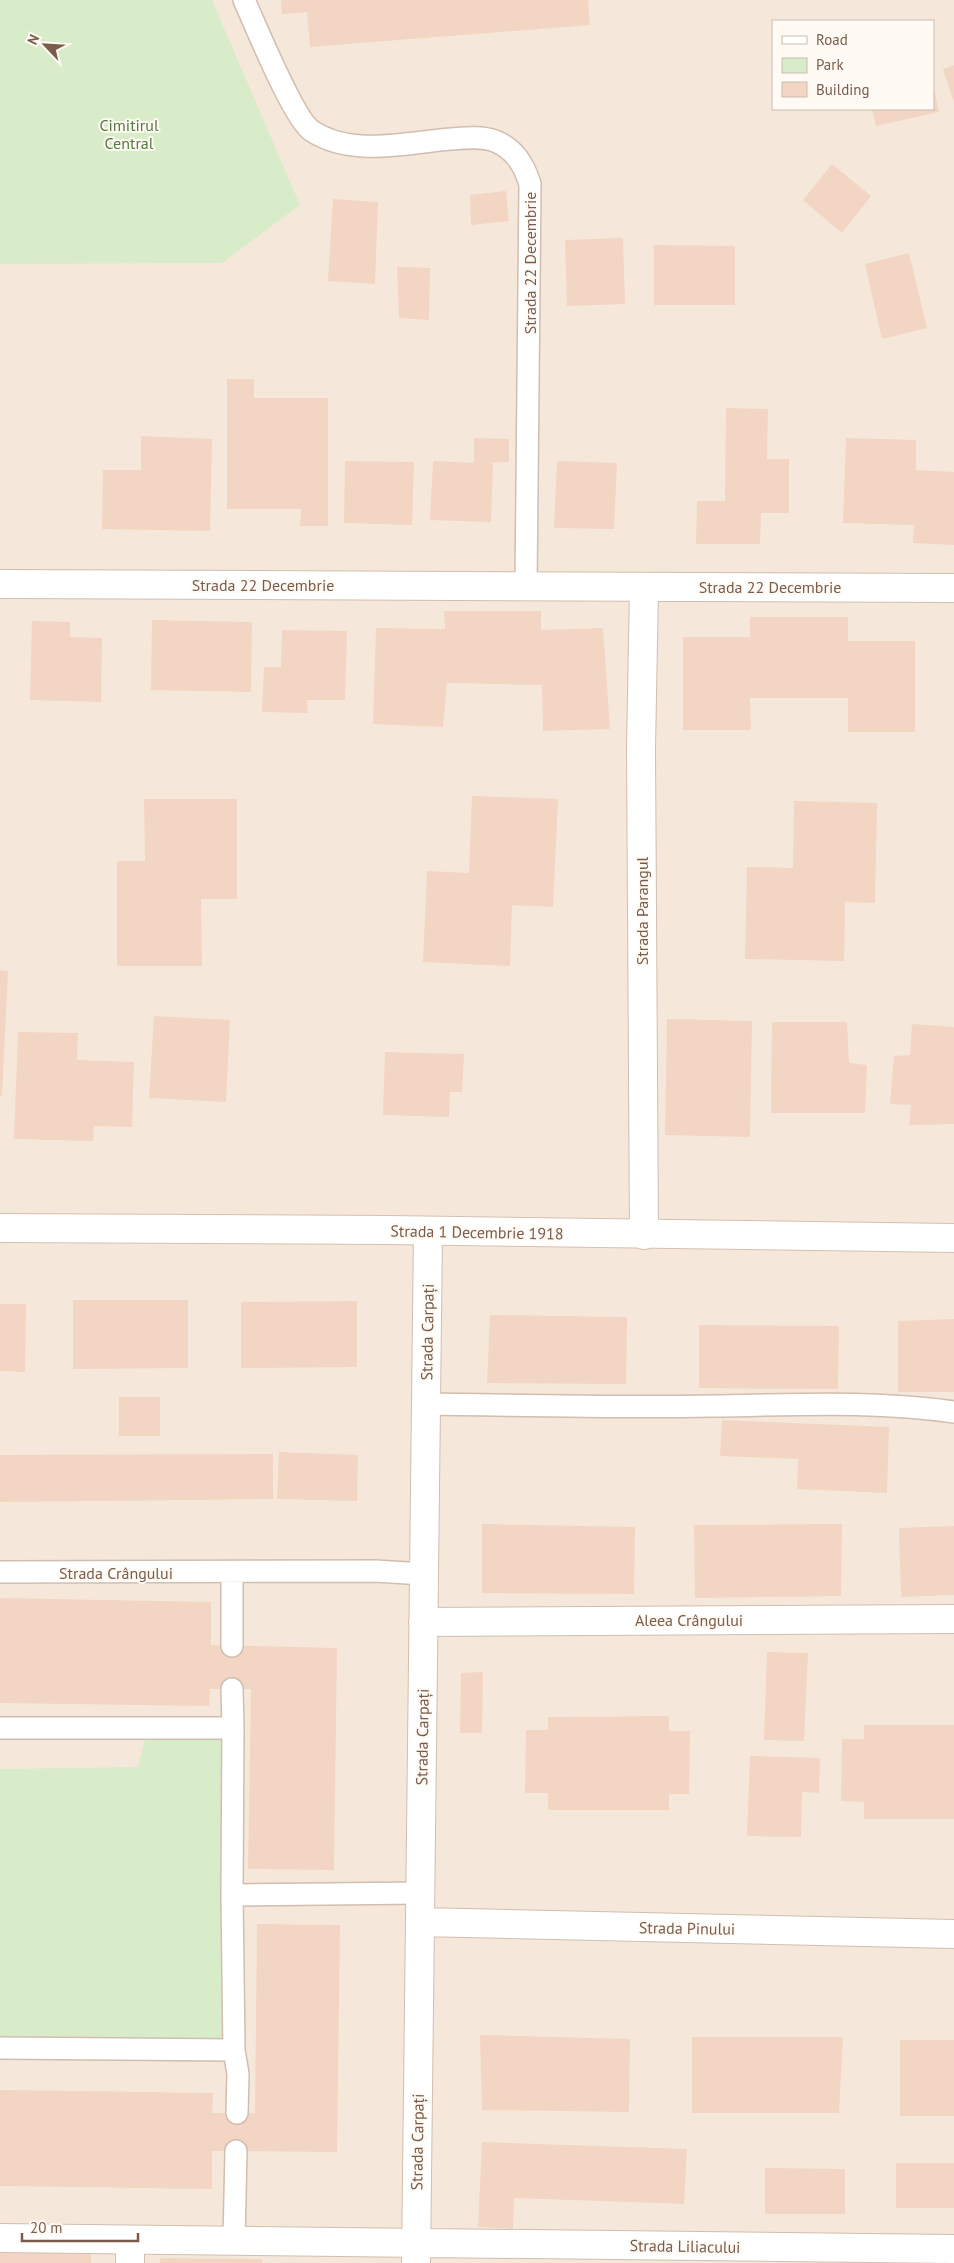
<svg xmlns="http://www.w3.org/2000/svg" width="954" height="2263" font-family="'PT Sans',sans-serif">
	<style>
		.residential { fill: #f5e8da; fill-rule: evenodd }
		.green { fill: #d8ecc9 }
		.building { fill: #f3d5c3 }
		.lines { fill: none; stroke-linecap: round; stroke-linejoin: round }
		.service-casing { stroke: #d1beb0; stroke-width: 24 }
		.minor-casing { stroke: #d1beb0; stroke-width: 30 }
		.secondary-casing { stroke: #d6c0b0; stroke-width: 30 }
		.service { stroke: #fff; stroke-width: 21 }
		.minor { stroke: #fff; stroke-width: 28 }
		.secondary { stroke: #fff; stroke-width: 28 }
		.labels { text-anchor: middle; stroke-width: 4; stroke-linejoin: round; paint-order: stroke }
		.park-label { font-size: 16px; fill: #537a41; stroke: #fffaf3 }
		.street-label { font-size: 16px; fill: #7a5c4d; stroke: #fffaf3 }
	</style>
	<rect width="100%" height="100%" fill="#fdf6ec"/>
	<path class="residential" d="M0,0H954V2263H0ZM773,21H933V109H773Z"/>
	<path class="green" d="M0,0H212L300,205L222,263L0,264Z
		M224,1732L226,2043H0V1769L138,1767L146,1736Z"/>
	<path class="building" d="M281,0H588L590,25L310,47L307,12L282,14Z
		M954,65V103L943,69Z
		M934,89L939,112L876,126L872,109H933Z
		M832,164L871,196L842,233L803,200Z
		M506,191L509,221L471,225L470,195Z
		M333,199L378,202L375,284L328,281Z
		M623,238L625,304L567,306L565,240Z
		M654,245L735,246V305H654Z
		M909,253L927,328L882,339L865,264Z
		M397,267L430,268L429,320L399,318Z
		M227,379H254V398H328V526H300L301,509H227Z
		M726,408L768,409L767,459H789V513H761L760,544H696L697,501H725Z
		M141,436L212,439L210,531L102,529L103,470H141Z
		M474,438L509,439V462L482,463H493L491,522L430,520L433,461L474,463Z
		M846,438L916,440V470L954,472V545L913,543L914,525L843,523Z
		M345,461L414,462L412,525L344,523Z
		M557,461L617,463L614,529L554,528Z
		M444,611H541V630L603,628L610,729L543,731L542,685L447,683L443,727L373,724L376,628L445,629Z
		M750,617H848V641H915V732H848V698H750L751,730H683V637H750Z
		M152,620L252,622L251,692L151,690Z
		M32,621L70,622V637L102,638L101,702L30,700Z
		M282,630L347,631L345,700H307L308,713L262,712L264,667H281Z
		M472,796L558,799L553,907L512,905L510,966L423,962L427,871L469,873Z
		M144,799H237V899H201L202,966H117V861H145Z
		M794,801L877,803L875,903L845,902L844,961L745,959L747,867L793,868Z
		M0,970L8,971L2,1096H0Z
		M154,1016L230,1020L226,1102L149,1098Z
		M667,1019L752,1021L750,1137L665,1135Z
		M772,1022H847L849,1063L867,1065L865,1113H771Z
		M912,1024L954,1027V1124L909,1125L911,1105L890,1104L894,1056L910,1055Z
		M18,1032L78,1033L77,1060L134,1062L132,1127L94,1126L93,1141L14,1139Z
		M385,1052L464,1054L462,1092H450L449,1117L383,1115Z
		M73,1300H188V1368L73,1369Z
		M357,1301V1367L241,1368V1302Z
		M0,1304H26L25,1372L0,1371Z
		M490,1315L627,1317L626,1384L487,1383Z
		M954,1319V1392H898V1321Z
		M699,1325L839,1326L838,1389L699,1388Z
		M119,1397H160V1436H119Z
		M722,1420L889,1427L887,1493L797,1489L798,1459L720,1456Z
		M279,1452L358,1455L357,1501L277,1499Z
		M273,1454V1499L0,1502V1455Z
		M482,1524L635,1527L634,1594L482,1593Z
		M842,1524L841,1596L695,1598L694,1525Z
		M954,1526V1595L901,1597L899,1528Z
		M0,1598L211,1602V1645L337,1648L334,1870L248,1869L251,1689H210L209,1706L0,1703Z
		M767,1652L808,1653L804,1741L764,1740Z
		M483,1672L482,1733H460L461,1673Z
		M669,1716V1731H690L689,1794H669V1810H548V1793H525L526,1730H548V1717Z
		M864,1725H954V1819H864V1802L841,1801L842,1739H864Z
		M750,1756L820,1758L819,1793L802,1792L801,1837L747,1836Z
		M257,1924L340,1925L337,2152L212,2151V2189L0,2186V2090L213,2093L212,2113H255Z
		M480,2035L630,2039L629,2112L482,2110Z
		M692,2037H843L839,2113H692Z
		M900,2040H954V2116H900Z
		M482,2142L687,2149L684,2204L514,2198L513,2229L478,2227Z
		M896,2163H954V2208H896Z
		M765,2168L845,2169V2214H765Z
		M91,2251V2263H0V2253Z
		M160,2258L262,2259V2263H160Z"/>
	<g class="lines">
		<defs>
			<path id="service" d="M244,0C255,24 294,120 312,131C352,157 405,143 450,139C464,138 481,136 495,141C515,149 524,165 530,184L526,586
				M426,1404C521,1405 616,1408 711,1406C792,1405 874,1400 954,1412
				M0,1572L375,1571L424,1574
				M232,1573V1646
				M232,1689L233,1728
				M0,1728H233L232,1895
				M0,2048L234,2050L232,1895L421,1893
				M234,2050L238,2074L237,2113
				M234,2241L236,2151"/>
			<path id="minor" d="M0,584L954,588
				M644,587L641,749L644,1235
				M423,1622L954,1619
				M420,1922L954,1934
				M0,2238L954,2249
				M130,2240V2263
				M416,2263L428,1231"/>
			<path id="secondary" d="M0,1228L389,1230L954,1238"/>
		</defs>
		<use href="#service" class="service-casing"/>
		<use href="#minor" class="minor-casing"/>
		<use href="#secondary" class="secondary-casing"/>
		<use href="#service" class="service"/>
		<use href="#minor" class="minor"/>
		<use href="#secondary" class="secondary"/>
	</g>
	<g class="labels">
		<g class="park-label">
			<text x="129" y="131">Cimitirul<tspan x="129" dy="18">Central</tspan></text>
		</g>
		<g class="street-label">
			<text transform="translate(530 263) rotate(-90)" y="6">Strada 22 Decembrie</text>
			<text x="263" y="591">Strada 22 Decembrie</text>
			<text x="770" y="593">Strada 22 Decembrie</text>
			<text transform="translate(642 911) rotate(-90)" y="6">Strada Parangul</text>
			<text transform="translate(477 1232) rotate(1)" y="6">Strada 1 Decembrie 1918</text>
			<text transform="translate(427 1332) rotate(-89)" y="6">Strada Carpați</text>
			<text x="116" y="1579">Strada Crângului</text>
			<text x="689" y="1626">Aleea Crângului</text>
			<text transform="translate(422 1737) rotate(-89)" y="6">Strada Carpați</text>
			<text transform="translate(687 1928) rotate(1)" y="6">Strada Pinului</text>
			<text transform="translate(417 2142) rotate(-89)" y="6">Strada Carpați</text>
			<text transform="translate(685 2246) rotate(1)" y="6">Strada Liliacului</text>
		</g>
	</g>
	<rect x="772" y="20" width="162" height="90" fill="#fffaf3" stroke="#cabbb1"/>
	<rect x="782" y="36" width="25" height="8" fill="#ffffff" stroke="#cabbb1"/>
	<text x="816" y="45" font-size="15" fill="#7a5c4d">Road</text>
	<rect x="782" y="58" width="25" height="15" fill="#d8ecc9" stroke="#cabbb1"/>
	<text x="816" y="70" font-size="15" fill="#7a5c4d">Park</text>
	<rect x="782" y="82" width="25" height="15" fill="#f3d5c3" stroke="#cabbb1"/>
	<text x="816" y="95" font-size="15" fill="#7a5c4d">Building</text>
	<g transform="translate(45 45) rotate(295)" stroke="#fffaf3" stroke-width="4" paint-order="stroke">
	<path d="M0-4L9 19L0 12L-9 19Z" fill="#7a5c4d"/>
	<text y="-8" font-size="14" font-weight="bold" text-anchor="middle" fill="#7a5c4d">N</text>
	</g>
	<path d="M22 2233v8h116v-8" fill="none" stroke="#7a5c4d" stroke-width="2.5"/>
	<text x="30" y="2233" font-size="15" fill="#7a5c4d" stroke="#fffaf3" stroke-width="4" paint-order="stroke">20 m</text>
</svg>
